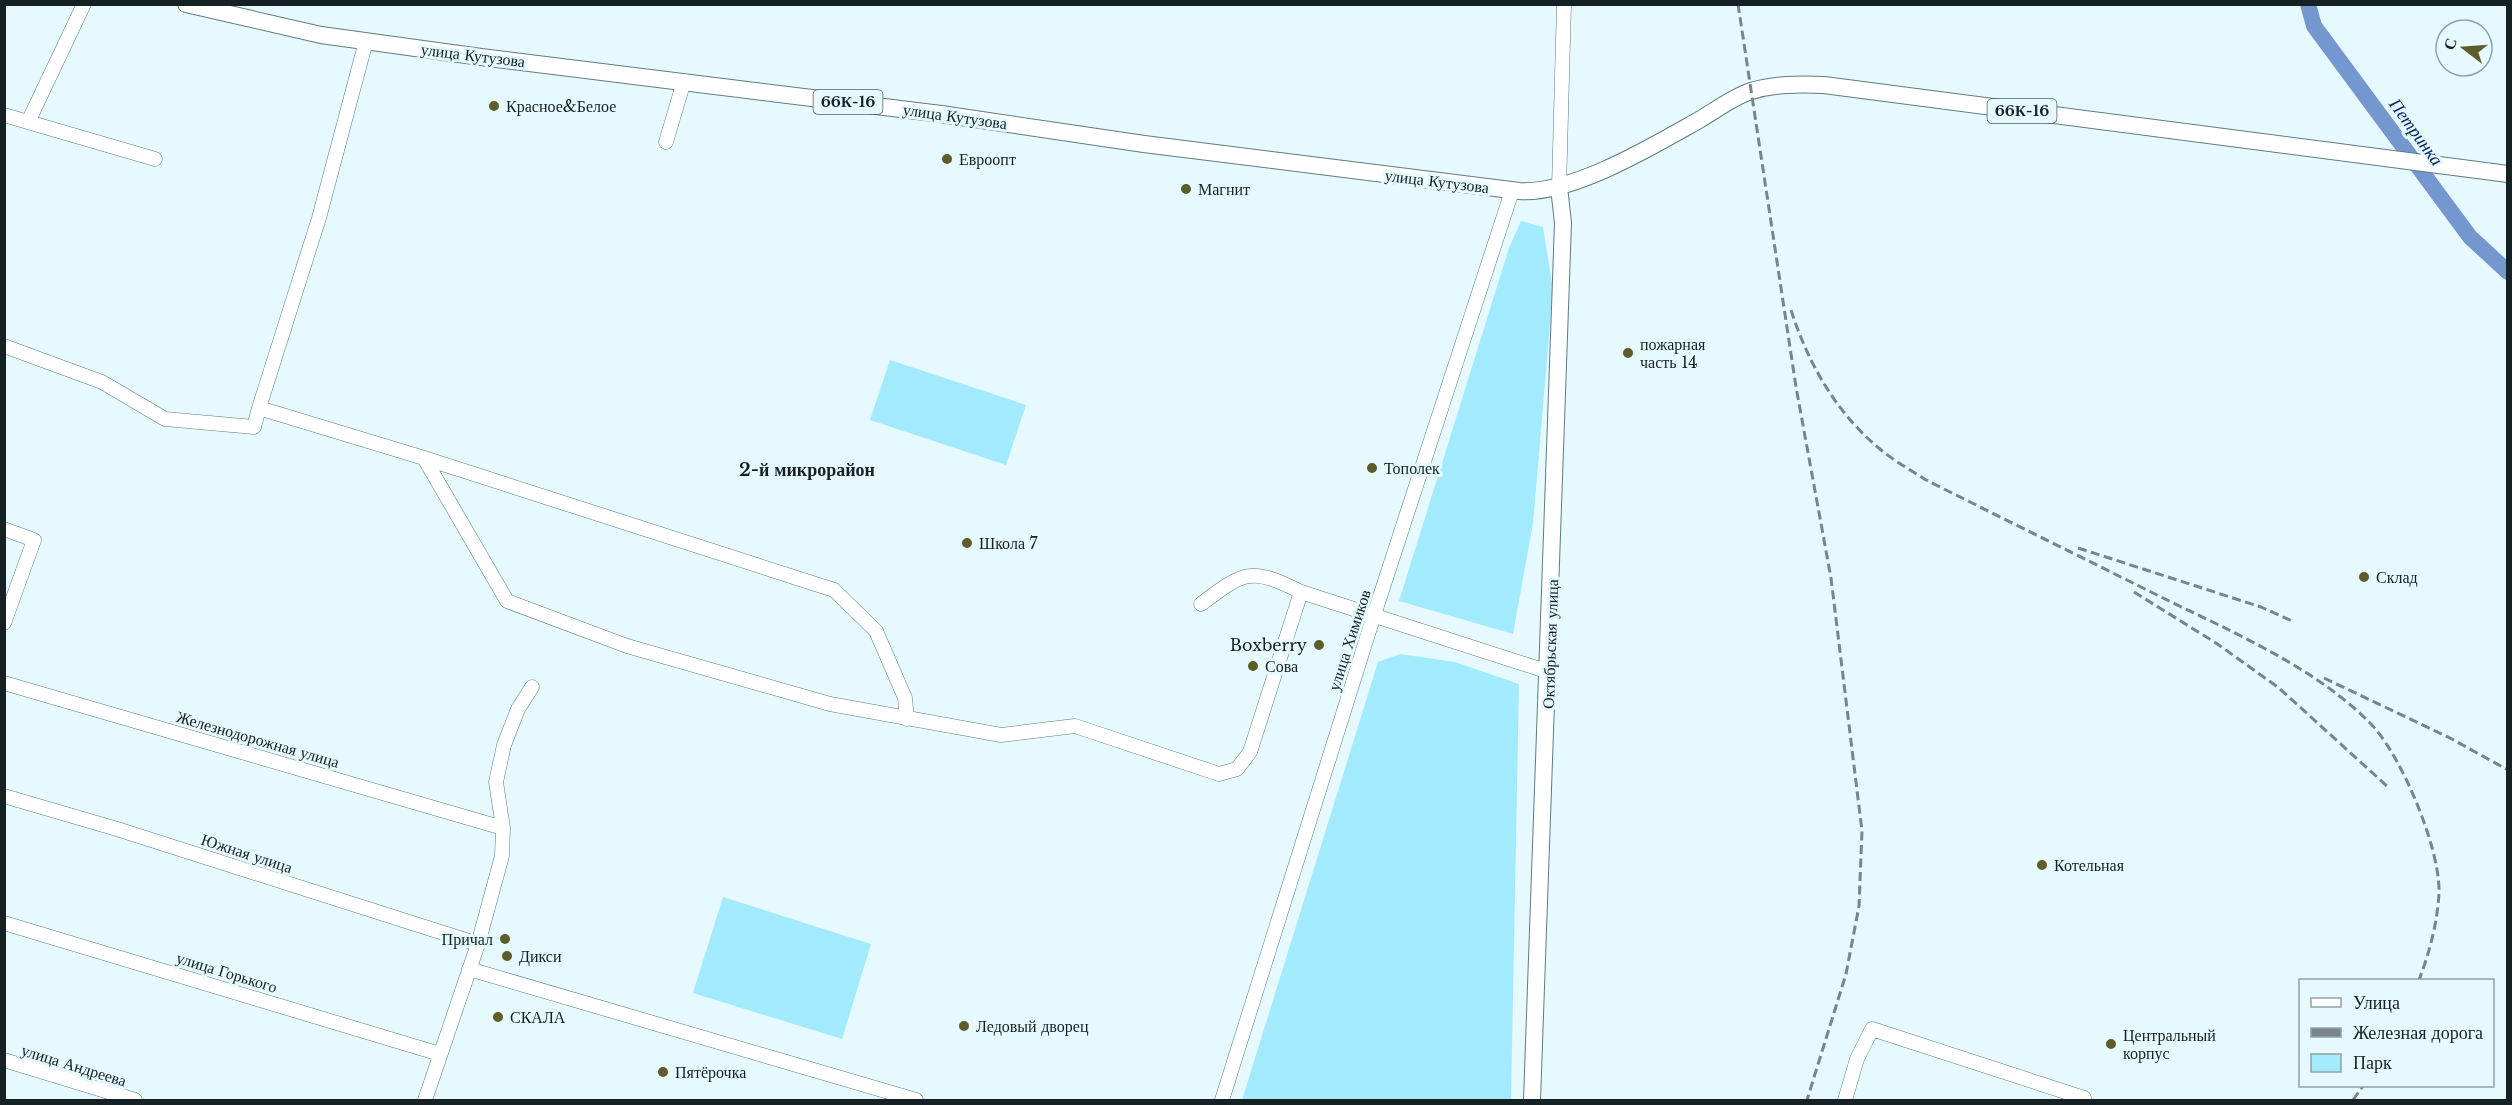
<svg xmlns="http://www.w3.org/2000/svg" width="2512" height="1105" font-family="'Libre Baskerville',serif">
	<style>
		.green { fill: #a2ebfe }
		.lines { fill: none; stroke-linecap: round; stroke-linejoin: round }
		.river { stroke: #7597cf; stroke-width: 16 }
		.minor-casing { stroke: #5e7b82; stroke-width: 15 }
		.major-casing { stroke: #5e7b82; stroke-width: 18 }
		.minor { stroke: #fff; stroke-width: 14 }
		.major { stroke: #fff; stroke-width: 16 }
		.rail { stroke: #77868a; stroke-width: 3; stroke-dasharray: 9 4.5; stroke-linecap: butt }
		.poi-dot { fill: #5e5c28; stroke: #e6f9fe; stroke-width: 2 }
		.labels { text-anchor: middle; stroke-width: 6; stroke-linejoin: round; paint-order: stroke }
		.shield { fill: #e6f9fe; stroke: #546265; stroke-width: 1.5 }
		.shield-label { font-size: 15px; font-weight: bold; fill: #152124 }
		.street-label { font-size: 16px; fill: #152124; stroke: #e6f9fe }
		.poi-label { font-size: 16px; fill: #152124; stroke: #e6f9fe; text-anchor: start }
		.water-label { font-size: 18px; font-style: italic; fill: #002667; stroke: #e6f9fe }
		.neighbourhood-label { font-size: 18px; font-weight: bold; fill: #152124; stroke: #e6f9fe }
	</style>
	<rect width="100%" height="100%" fill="#e6f9fe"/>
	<path class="green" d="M1521,221L1543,227L1552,284L1550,325L1533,523L1513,634L1399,601L1509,248Z
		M890,360L1026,405L1006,465L870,420Z
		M1400,654L1455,662L1519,684L1511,1100H1242L1378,662Z
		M723,897L871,944L842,1039L693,993Z"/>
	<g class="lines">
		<path class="river" d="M2308,4L2314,26L2470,237L2508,272"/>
		<defs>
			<path id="minor" d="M366,41L319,218L259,408L424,458L834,590L876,631L905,698L907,719
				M4,115L155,159
				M29,120L84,4
				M666,142L684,81
				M1559,187L1564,4
				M4,346L102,382L165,419L254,427L259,408
				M424,458L507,601L627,646L830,704L1001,735L1075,726L1219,774L1237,769L1250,752L1301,592L1549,672
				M4,529L34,540L4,623
				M1201,604C1244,572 1250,566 1301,592
				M4,683L503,828
				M4,796L117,829L478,944
				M4,923L440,1054
				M469,969L916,1100
				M4,1060L135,1100
				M425,1100L478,944L502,856L503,828L496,782L504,745L518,709L532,687
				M1222,1100L1374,615L1512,191
				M1845,1100L1857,1059L1872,1029L2084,1098"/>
			<path id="major" d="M186,4L321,35L481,57L941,114L1144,144L1519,191C1571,195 1653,146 1699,120C1716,110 1733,97 1751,91C1775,84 1799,84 1824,85L2508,174
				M1532,1100L1563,223L1559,187"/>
		</defs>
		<use href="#minor" class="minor-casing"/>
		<use href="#major" class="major-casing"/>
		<use href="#minor" class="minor"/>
		<use href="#major" class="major"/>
		<path class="rail" d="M1738,4L1796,387L1831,578L1862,831L1859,906L1846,974L1807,1100
			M1791,310C1808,363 1836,413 1880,449C1894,461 1911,470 1926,480C2004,519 2083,558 2161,597C2230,631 2315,667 2370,723C2401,754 2440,848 2439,892C2438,921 2429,954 2419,980
			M2078,548L2261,607L2292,621
			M2134,592L2216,643L2279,688L2388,787
			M2324,678L2450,738L2508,770
			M2353,1100L2363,1086"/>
	</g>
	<g class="poi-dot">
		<circle cx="494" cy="106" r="6"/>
		<circle cx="947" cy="159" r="6"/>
		<circle cx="1186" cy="189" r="6"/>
		<circle cx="1628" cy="353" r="6"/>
		<circle cx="1372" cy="468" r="6"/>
		<circle cx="967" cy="543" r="6"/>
		<circle cx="2364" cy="577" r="6"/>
		<circle cx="1319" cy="645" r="6"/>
		<circle cx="1253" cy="666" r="6"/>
		<circle cx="2042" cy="865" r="6"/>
		<circle cx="505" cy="939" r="6"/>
		<circle cx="507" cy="956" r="6"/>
		<circle cx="498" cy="1017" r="6"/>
		<circle cx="964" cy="1026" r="6"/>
		<circle cx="2111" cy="1044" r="6"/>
		<circle cx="663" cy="1072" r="6"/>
	</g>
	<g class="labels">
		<g class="shield">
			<rect x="813.5" y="90" width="69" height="24" rx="4.5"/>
			<rect x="1987.5" y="99" width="69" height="24" rx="4.5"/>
		</g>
		<g class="shield-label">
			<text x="848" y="107">66К-16</text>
			<text x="2022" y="116">66К-16</text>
		</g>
		<g class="street-label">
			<text transform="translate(473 55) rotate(7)" y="6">улица Кутузова</text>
			<text transform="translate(955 116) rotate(8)" y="6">улица Кутузова</text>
			<text transform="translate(1437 181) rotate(7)" y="6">улица Кутузова</text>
			<text transform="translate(1349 640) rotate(-72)" y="6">улица Химиков</text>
			<text transform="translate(1550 644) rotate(-88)" y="6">Октябрьская улица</text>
			<text transform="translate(258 739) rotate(16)" y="6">Железнодорожная улица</text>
			<text transform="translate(247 853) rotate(18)" y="6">Южная улица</text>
			<text transform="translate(227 972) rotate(17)" y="6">улица Горького</text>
			<text transform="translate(74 1065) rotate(17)" y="6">улица Андреева</text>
		</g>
		<g class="poi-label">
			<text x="506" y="112">Красное&amp;Белое</text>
			<text x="959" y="165">Евроопт</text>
			<text x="1198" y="195">Магнит</text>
			<text x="1640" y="350">пожарная<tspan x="1640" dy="18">часть 14</tspan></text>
			<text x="1384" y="474">Тополек</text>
			<text x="979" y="549">Школа 7</text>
			<text x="2376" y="583">Склад</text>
			<text x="1307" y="651" text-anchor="end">Boxberry</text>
			<text x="1265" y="672">Сова</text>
			<text x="2054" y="871">Котельная</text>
			<text x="493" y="945" text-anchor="end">Причал</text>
			<text x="519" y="962">Дикси</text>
			<text x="510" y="1023">СКАЛА</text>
			<text x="976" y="1032">Ледовый дворец</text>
			<text x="2123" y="1041">Центральный<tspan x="2123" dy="18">корпус</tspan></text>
			<text x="675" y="1078">Пятёрочка</text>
		</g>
		<g class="water-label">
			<text transform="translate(2416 132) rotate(54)" y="6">Петринка</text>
		</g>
		<g class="neighbourhood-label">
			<text x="807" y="476">2-й микрорайон</text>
		</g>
	</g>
	<rect width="2512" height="1105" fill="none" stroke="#152124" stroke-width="12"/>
	<rect x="2299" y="979" width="195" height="108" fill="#e6f9fe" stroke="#92a3a7" stroke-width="1.5"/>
	<rect x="2311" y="998" width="30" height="9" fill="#ffffff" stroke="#92a3a7" stroke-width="1.5"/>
	<text x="2353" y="1009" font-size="18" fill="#152124">Улица</text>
	<rect x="2311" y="1028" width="30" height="9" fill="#77868a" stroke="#92a3a7" stroke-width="1.5"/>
	<text x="2353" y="1039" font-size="18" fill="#152124">Железная дорога</text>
	<rect x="2311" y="1054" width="30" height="18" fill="#a2ebfe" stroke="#92a3a7" stroke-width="1.5"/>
	<text x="2353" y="1069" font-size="18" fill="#152124">Парк</text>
	<g transform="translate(2464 48) rotate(287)"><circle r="28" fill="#e6f9fe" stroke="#92a3a7" stroke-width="1.5"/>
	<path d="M0-4.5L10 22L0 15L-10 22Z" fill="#5e5c28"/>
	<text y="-9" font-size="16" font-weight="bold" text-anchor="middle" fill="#152124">С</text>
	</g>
</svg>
